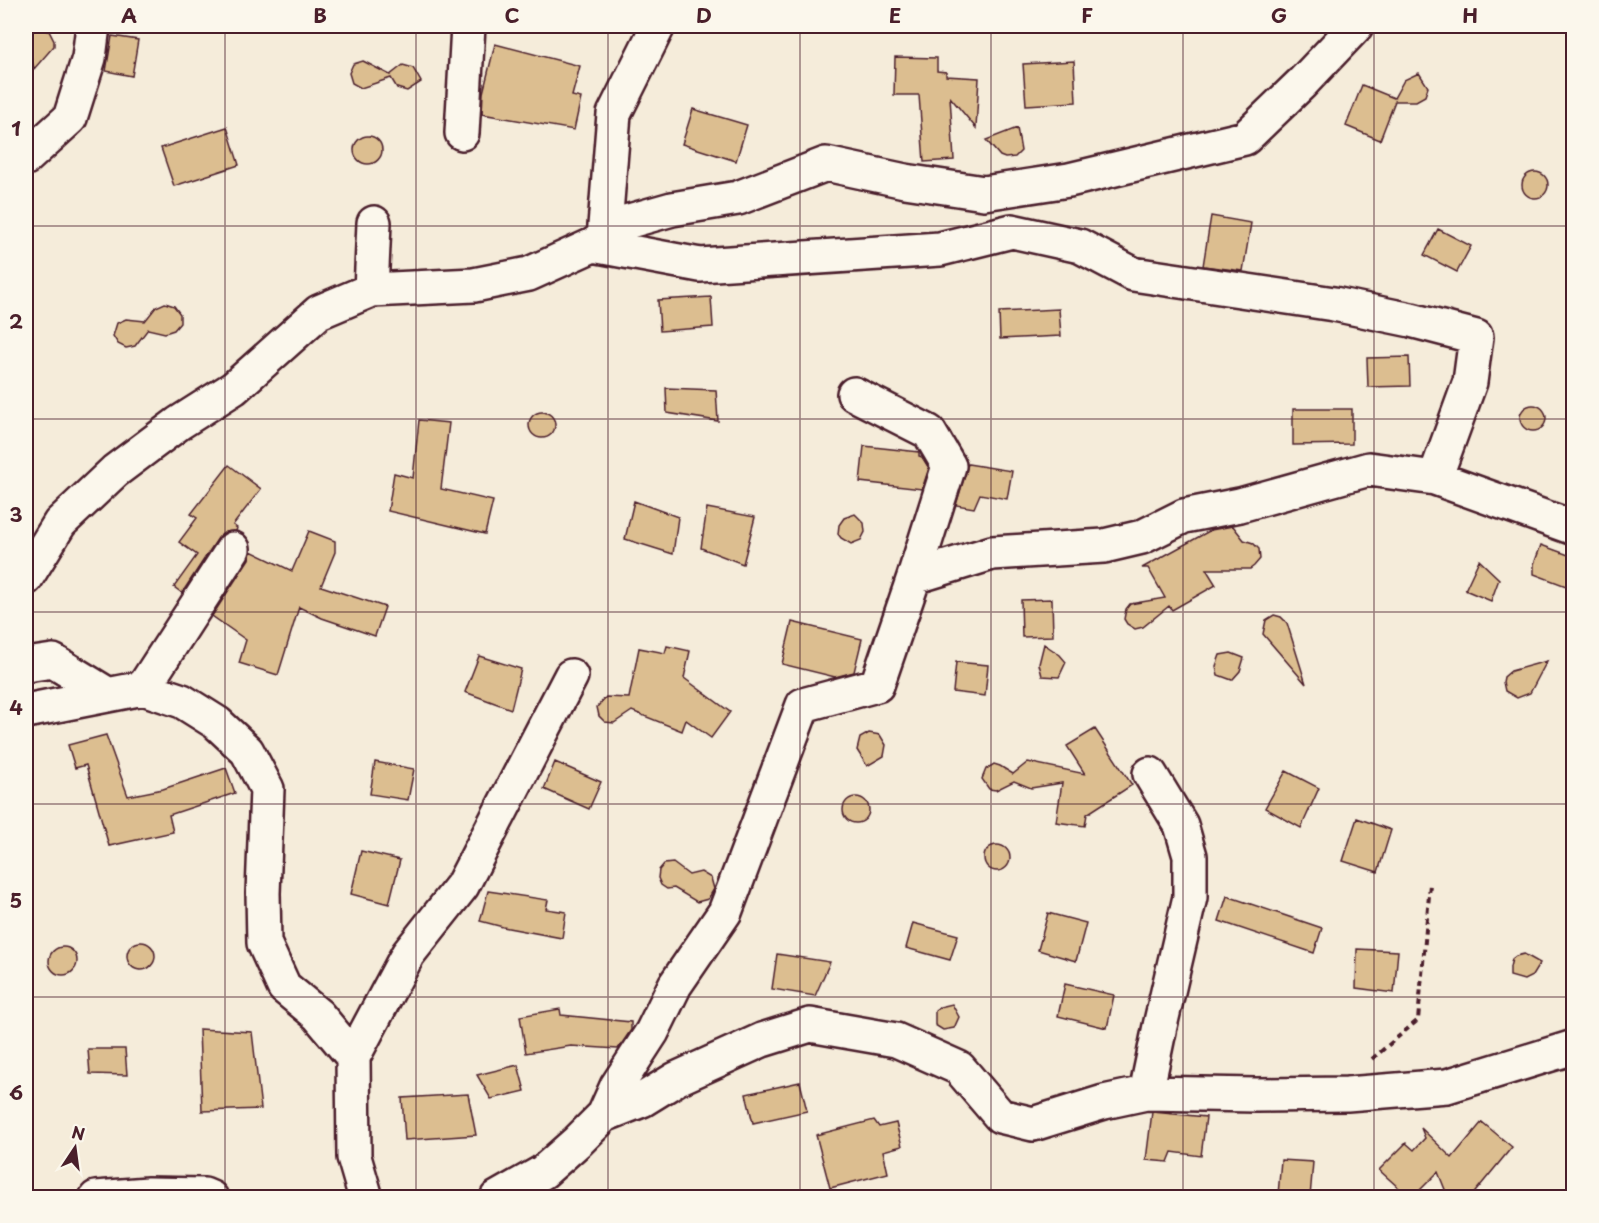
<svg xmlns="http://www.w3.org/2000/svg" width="1599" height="1223" font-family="'Playpen Sans',sans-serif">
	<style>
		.building { fill: #dcbe90; stroke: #4a1f2b; stroke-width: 1.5 }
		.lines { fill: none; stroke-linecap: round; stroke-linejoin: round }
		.street-casing { stroke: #4a1f2b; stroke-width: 38 }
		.path { stroke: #4a1f2b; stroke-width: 4; stroke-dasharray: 6 4.5; stroke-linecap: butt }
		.street { stroke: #fbf7ec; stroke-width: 33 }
		.grid { fill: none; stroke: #4a1f2b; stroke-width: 1.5; stroke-opacity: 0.55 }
		.neatline { fill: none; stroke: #4a1f2b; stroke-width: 2 }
		.grid-label { font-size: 20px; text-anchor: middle; font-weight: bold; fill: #4a1f2b }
	</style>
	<rect width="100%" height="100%" fill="#f5ecda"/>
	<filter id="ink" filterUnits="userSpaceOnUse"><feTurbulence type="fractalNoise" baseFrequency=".0167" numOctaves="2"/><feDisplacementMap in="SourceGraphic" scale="12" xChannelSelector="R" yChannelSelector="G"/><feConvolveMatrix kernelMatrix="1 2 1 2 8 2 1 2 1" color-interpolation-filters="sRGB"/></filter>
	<g filter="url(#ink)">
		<path class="building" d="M38,29L49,31L54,41V46L34,69L27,39L33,31Z
			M112,36L138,40L132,76L106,71Z
			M495,44L580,66L572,96L581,98L574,130L482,114L483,93Z
			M895,57L937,58V71L946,72V76L979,78L976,128L950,97L954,160L924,162L919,95H894Z
			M363,61L390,75L403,65L413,68L421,82L407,91L397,88L391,78L361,88L352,83L349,73L353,64Z
			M1074,61L1076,102L1026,105L1023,64Z
			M1419,73L1428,87L1425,96L1416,101H1395L1380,140L1346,126L1362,85L1394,98L1404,80Z
			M693,109L747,125L736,161L682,144Z
			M227,127L239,165L174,186L161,148Z
			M1017,128L1021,151L1015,157L1005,158L1000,156L986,140Z
			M354 150a14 14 0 1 1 28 0a14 14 0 1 1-28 0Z
			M1522 185a13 13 0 1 1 26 0a13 13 0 1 1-26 0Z
			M1211,216L1251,223L1243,271L1203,266Z
			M1438,229L1471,246L1457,272L1424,255Z
			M711,297L713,327L660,331L658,300Z
			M165,303L174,306L180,314V323L174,330L165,333L148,329L135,346L126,348L118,344L113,336L117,323L126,319L145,321L156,307Z
			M1059,309L1061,336L1000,339L999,312Z
			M1409,357L1410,386L1368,387L1367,358Z
			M666,388L716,390L718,421L667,413Z
			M1520 418a13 13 0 1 1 26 0a13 13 0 1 1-26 0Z
			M1293,409H1352V444L1293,445Z
			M529 425a13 13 0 1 1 26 0a13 13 0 1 1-26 0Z
			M419,420L449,423L441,489L493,501L485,534L388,511L394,473L413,478Z
			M864,446L919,452V456L922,457L929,468L922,489L860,482Z
			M968,464L1012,471L1007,499L980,494L974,508L956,505Z
			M229,465L261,489L233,525L237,528L236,531L225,532L218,538L182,593L174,587L197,555L179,542L197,518L191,514Z
			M634,501L678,517L673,554L625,539Z
			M707,508L755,517L743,564L701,548Z
			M855,514L864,523L865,532L861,540L851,544L841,538L838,534L839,525L844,518Z
			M1233,526L1244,540L1253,543L1259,549L1260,559L1254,566L1250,569H1206L1216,585L1172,610L1169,606L1143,627L1135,629L1127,624L1124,619L1126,609L1130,604L1165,598L1148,568H1142L1211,530Z
			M309,531L335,541V552L321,586L385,607L375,636L322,618L299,607L278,675L239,663L246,640L212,616L249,559L251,551L292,571Z
			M1541,545L1574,557V589L1534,574V564Z
			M1479,560L1499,579L1491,601L1465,590Z
			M1052,599L1053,636L1022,637L1021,600Z
			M1274,615L1281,617L1287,623L1306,684L1263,634L1266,620Z
			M792,622L862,639L854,672L835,677L782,664Z
			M1044,644L1060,655L1066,662L1059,677L1042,676L1039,664Z
			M667,646L690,651L684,678L730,712L711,738L686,720L682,731L632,711L614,723L605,722L599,716L597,707L606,697L629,698L639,648L665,653Z
			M1231,653L1244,658L1240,671L1232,680L1218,675L1216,666L1220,655Z
			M479,656L521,669L511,709L465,692Z
			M1547,661L1530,693L1517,698L1505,691L1503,682L1504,677L1511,671Z
			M956,662L988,665L985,696L953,692Z
			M1095,729L1132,785L1087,814L1085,826L1056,822L1062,783L1031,788L1014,781L996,790L989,789L982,779L986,769L994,764L1000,766L1013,774L1028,762L1085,774L1067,746Z
			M869,733L880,735L886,745L884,756L867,766L857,750L860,738Z
			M106,735L128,796L163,789L226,768L235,793L169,815L173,832L109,846L86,765L75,768L68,745Z
			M375,762L414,769L408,800L370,794Z
			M555,762L601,782L589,809L544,789Z
			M1286,771L1319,788L1301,828L1265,808Z
			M843 810a13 13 0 1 1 26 0a13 13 0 1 1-26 0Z
			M1357,818L1391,830L1378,872L1343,861Z
			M984 858a13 13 0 1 1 26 0a13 13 0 1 1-26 0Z
			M361,851L400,860L389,904L351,894Z
			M673,863L689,875L701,872L711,878L714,889L708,899L697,902L674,888L667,889L661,885L658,878L659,870L664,864Z
			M488,891L548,900L546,909L566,912L562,938L503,927L480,921Z
			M1227,896L1322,928L1314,953L1219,921Z
			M1048,913L1086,923L1076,961L1038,950Z
			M913,923L958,935L950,960L906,948Z
			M127 956a14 14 0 1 1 28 0a14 14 0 1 1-28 0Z
			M49 961a14 14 0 1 1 28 0a14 14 0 1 1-28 0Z
			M1357,949L1398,951L1394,993L1356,988Z
			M777,954L830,962L815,996L772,989Z
			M1524,954L1540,963L1532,976L1524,980L1510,976V967L1512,959L1516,956Z
			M1065,984L1114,995L1107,1028L1058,1016Z
			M952,1004L959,1017L954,1028L943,1030L935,1025V1011L940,1007Z
			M560,1009L561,1015L631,1022V1030L618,1049L571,1046L526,1053L520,1016Z
			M199,1029L252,1032L261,1109L202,1111Z
			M88,1049H125L127,1075L90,1074Z
			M518,1065L525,1091L491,1099L477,1075Z
			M800,1082L807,1111L753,1123L746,1094Z
			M468,1094L476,1135L405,1140L402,1098Z
			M1152,1112L1206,1117L1201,1156L1172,1152L1168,1162L1146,1160Z
			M874,1120L879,1127L896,1123L902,1146L883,1151L888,1173L830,1188L816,1135Z
			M1482,1122L1512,1147L1471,1197H1448L1438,1172L1413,1197H1409L1379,1170L1406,1143L1414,1150L1425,1138L1421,1128L1452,1158Z
			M1281,1160L1313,1162L1310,1197L1278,1195Z"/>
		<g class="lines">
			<defs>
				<path id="street" d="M462,133L468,26
					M26,158L70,118L89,58L93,26
					M604,238L614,114L658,26
					M593,245L700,265L940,249L1012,231L1080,246L1133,274L1334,304L1411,320L1476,337L1470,382L1435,478
					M371,290L374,223
					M854,394L929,432L949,466L914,577
					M26,578L60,523L115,471L179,423L234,388L319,312L371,290L474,285L529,274L593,245L626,222L672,209L738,198L826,164L905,181L984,193L1069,180L1245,138L1302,83L1356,26
					M26,665L53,661L107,694
					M143,688L182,701L217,723L247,751L267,789L263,893L264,943L284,987L318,1015L353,1057L354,1157L366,1198
					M26,711L143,688L233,549
					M353,1057L408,954L462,886L571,676
					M1146,1093L1160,1026L1190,897V856L1181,825L1150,774
					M604,1115L617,1086L652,1032L675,985L725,912L803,705L877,685L914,577L992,553L1104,546L1142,537L1184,516L1240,505L1369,469L1435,478L1574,528
					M96,1198L148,1194L204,1195L211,1198
					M497,1198L543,1172L578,1141L604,1115L642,1100L676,1079L762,1040L810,1025L896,1040L959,1068L1000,1116L1033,1124L1104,1102L1146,1093L1256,1095L1347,1094L1447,1086L1574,1047"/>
			</defs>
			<use href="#street" class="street-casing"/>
			<path class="path" d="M1372,1059L1418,1020L1430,884"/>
			<use href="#street" class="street"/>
		</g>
	</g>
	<path class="grid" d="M225,26V1198M416,26V1198M608,26V1198M800,26V1198M991,26V1198M1183,26V1198M1374,26V1198M26,226H1574M26,419H1574M26,612H1574M26,804H1574M26,997H1574"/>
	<rect width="1599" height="1223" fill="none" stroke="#fbf7ec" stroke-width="66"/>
	<g transform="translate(75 1148) rotate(13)" stroke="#fbf7ec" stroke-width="4.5" paint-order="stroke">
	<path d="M0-4.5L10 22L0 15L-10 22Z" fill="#4a1f2b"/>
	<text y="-9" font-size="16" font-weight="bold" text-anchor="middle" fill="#4a1f2b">N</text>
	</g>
	<rect x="33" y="33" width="1533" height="1157" class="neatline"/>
	<g class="grid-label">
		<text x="129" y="23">A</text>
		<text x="320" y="23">B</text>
		<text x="512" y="23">C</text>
		<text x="704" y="23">D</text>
		<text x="895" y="23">E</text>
		<text x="1087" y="23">F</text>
		<text x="1279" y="23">G</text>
		<text x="1470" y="23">H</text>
		<text x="16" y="136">1</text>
		<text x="16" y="329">2</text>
		<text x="16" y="522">3</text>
		<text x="16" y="715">4</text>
		<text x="16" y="908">5</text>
		<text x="16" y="1100">6</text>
	</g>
</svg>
